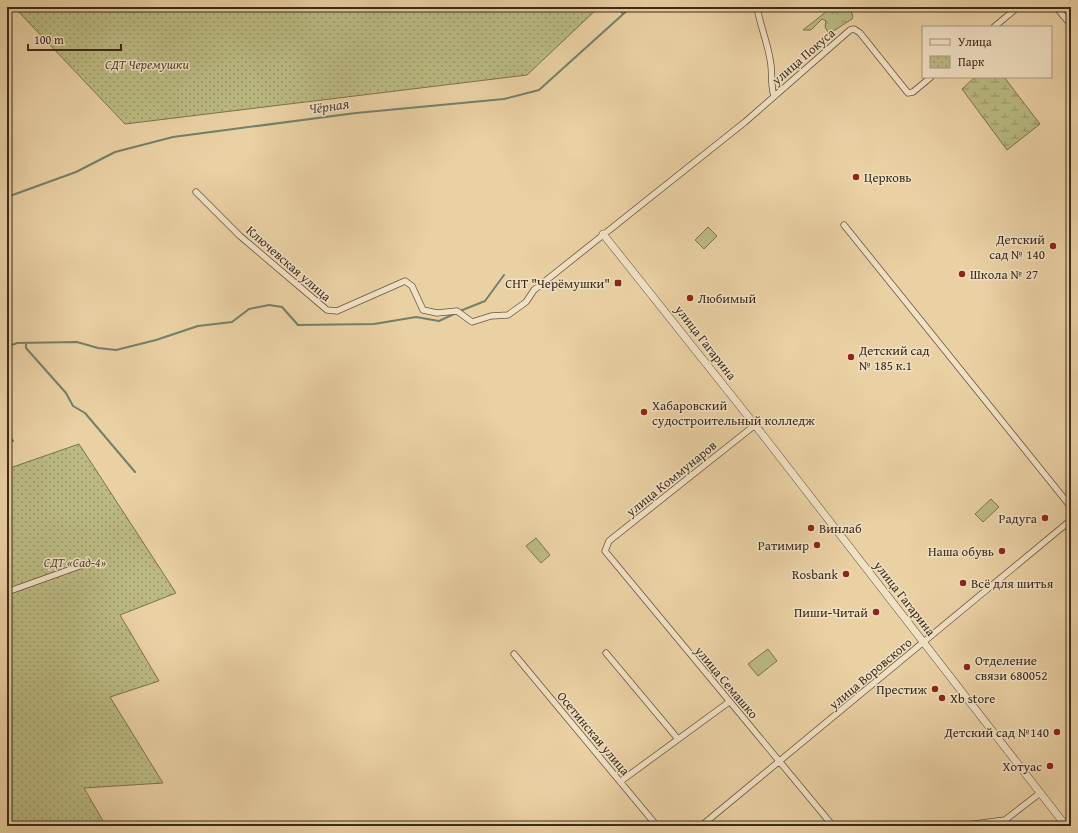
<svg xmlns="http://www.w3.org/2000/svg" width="1078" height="833" font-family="'Gentium Book Plus',serif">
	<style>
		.forest { fill: url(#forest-crowns); stroke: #7c724e }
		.wetland { fill: url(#wetland-marsh); stroke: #7c724e }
		.park { fill: url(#park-dots); stroke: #7c724e }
		.pitch { fill: #bbba82; stroke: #7c724e }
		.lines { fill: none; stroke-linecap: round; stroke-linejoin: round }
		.stream { stroke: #747f6c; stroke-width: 2 }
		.minor-casing { stroke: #68543d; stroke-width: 7 }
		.tertiary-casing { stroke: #68543d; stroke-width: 8 }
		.minor { stroke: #f1e1c4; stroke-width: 5.5 }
		.tertiary { stroke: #f1e1c4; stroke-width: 7 }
		.poi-dot { fill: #8f2418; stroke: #f1e1c4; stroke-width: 1.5 }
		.labels { text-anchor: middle; stroke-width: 3; stroke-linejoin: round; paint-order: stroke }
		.street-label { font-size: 13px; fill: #3d2a1b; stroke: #f1e1c4 }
		.park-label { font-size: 13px; font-style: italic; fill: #564730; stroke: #f1e1c4 }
		.poi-label { font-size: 13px; fill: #3d2a1b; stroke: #f1e1c4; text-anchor: end }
		.water-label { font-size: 14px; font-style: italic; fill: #4f4636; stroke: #f1e1c4 }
	</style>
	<defs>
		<pattern id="forest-crowns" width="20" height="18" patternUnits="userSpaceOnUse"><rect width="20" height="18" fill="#bbba82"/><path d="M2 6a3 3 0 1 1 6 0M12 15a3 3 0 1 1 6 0" fill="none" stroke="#99976a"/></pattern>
		<pattern id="wetland-marsh" width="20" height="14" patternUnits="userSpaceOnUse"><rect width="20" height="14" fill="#bbba82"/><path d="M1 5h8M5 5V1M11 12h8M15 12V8" fill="none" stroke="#99976a"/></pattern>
		<pattern id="park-dots" width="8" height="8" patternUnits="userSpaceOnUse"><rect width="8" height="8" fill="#bbba82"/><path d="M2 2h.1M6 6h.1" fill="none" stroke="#99976a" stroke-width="1.8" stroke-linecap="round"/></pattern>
	</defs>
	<rect width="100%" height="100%" fill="#ead1a4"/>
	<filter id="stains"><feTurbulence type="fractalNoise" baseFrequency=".005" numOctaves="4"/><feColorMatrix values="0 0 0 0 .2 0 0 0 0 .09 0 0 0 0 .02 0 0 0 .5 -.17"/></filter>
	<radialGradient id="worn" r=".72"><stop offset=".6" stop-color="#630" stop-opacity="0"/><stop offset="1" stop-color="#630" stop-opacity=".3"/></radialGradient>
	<path class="forest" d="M832,7H849L853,16L852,19L835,30L828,32L825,27L826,21L822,19L811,30H803Z"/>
	<path class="wetland" d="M975,77H1004L1040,124L1007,150L962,89Z"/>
	<path class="park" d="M14,7H599L527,75L125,124Z
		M79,444L176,593L120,615L159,681L110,697L163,783L84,788L106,826H7V469Z"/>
	<path class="pitch" d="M708,227L717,236L704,249L695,240Z
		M991,499L999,507L983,522L975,514Z
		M536,538L550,555L541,563L526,546Z
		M768,649L777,661L758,676L748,664Z"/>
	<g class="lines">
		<path class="stream" d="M618,7L623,14
			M7,197L76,172L115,152L173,137L356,113L504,99L539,90L631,7
			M460,311L485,301L504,275
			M26,343V348L66,393L73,406L85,413L135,472
			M7,347L17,343L77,342L98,348L116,350L156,340L198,326L232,322L249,309L269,305L282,307L298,325L374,324L416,317L439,321L454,314
			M7,432L13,441"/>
		<defs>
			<path id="minor" d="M757,7C760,25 767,41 770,59C773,72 770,84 774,96
				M1056,7L1071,25
				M994,27L1018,7
				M196,192L240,236L327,310L337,311L405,281L412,286L423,310L437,313L457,311L472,322L491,316L508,315L526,302L534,290L745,122L850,30L854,29L860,33L908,93L913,92L931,77
				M844,225L1071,507
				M755,425L609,541L605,551L833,826
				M7,592L88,563
				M606,653L678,739
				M514,654L657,826
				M621,781L729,702
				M701,826L1071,520
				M958,826L1005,820L1040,793"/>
			<path id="tertiary" d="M603,234L755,425L1066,826"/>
		</defs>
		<use href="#minor" class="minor-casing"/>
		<use href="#tertiary" class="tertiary-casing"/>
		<use href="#minor" class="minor"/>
		<use href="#tertiary" class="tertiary"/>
	</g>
	<g class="poi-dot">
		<circle cx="856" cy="177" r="4"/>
		<circle cx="1053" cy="246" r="4"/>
		<circle cx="962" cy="274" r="4"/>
		<rect x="614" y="279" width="8" height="8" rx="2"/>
		<circle cx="690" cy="298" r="4"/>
		<circle cx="851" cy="357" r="4"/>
		<circle cx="644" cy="412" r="4"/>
		<circle cx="1045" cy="518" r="4"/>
		<circle cx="811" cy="528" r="4"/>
		<circle cx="817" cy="545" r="4"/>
		<circle cx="1002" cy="551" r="4"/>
		<circle cx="846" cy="574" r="4"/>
		<circle cx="963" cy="583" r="4"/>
		<circle cx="876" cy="612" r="4"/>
		<circle cx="967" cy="667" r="4"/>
		<circle cx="935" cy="689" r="4"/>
		<circle cx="942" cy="698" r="4"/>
		<circle cx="1057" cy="732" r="4"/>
		<circle cx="1050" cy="766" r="4"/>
	</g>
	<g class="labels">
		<g class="street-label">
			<text transform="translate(803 56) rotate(-41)" y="5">улица Покуса</text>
			<text transform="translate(289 263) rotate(41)" y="5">Ключевская улица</text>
			<text transform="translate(706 342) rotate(52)" y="5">улица Гагарина</text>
			<text transform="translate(671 478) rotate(-39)" y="5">улица Коммунаров</text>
			<text transform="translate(905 598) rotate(52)" y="5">улица Гагарина</text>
			<text transform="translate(870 673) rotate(-40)" y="5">улица Воровского</text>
			<text transform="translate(727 682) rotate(50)" y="5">улица Семашко</text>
			<text transform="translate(594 733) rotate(50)" y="5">Осетинская улица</text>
		</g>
		<g class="park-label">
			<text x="147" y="69">СДТ Черемушки</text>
			<text x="75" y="567">СДТ «Сад-4»</text>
		</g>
		<g class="poi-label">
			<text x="864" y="182" text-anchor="start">Церковь</text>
			<text x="1045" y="244">Детский<tspan x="1045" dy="15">сад № 140</tspan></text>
			<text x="970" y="279" text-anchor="start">Школа № 27</text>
			<text x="610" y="288">СНТ "Черёмушки"</text>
			<text x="698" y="303" text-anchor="start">Любимый</text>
			<text x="859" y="355" text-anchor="start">Детский сад<tspan x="859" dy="15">№ 185 к.1</tspan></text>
			<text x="652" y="410" text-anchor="start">Хабаровский<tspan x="652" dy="15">судостроительный колледж</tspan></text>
			<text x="1037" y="523">Радуга</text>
			<text x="819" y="533" text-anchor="start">Винлаб</text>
			<text x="809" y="550">Ратимир</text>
			<text x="994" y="556">Наша обувь</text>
			<text x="838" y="579">Rosbank</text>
			<text x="971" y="588" text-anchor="start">Всё для шитья</text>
			<text x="868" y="617">Пиши-Читай</text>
			<text x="975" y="665" text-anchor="start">Отделение<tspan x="975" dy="15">связи 680052</tspan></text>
			<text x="927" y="694">Престиж</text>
			<text x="950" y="703" text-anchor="start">Xb store</text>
			<text x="1049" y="737">Детский сад №140</text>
			<text x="1042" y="771">Хотуас</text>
		</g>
		<g class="water-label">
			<text transform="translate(329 106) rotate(-8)" y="5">Чёрная</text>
		</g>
	</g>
	<rect width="1078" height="833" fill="none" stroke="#ead1a4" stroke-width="24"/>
	<rect x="8" y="8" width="1062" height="817" fill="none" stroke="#3d2a1b" stroke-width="2"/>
	<rect x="12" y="12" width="1054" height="809" fill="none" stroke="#3d2a1b"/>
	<rect x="922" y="26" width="130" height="52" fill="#f1e1c4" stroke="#a99880"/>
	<rect x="930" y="39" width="20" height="6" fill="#f1e1c4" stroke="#a99880"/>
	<text x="958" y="46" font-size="12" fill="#3d2a1b">Улица</text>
	<rect x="930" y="56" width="20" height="12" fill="url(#park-dots)" stroke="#a99880"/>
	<text x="958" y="66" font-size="12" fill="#3d2a1b">Парк</text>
	<path d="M28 44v6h93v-6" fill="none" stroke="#3d2a1b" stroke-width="2"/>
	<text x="34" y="44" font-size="12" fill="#3d2a1b" stroke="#f1e1c4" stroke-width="3" paint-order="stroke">100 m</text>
	<rect width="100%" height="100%" filter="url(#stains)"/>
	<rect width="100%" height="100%" fill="url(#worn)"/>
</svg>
